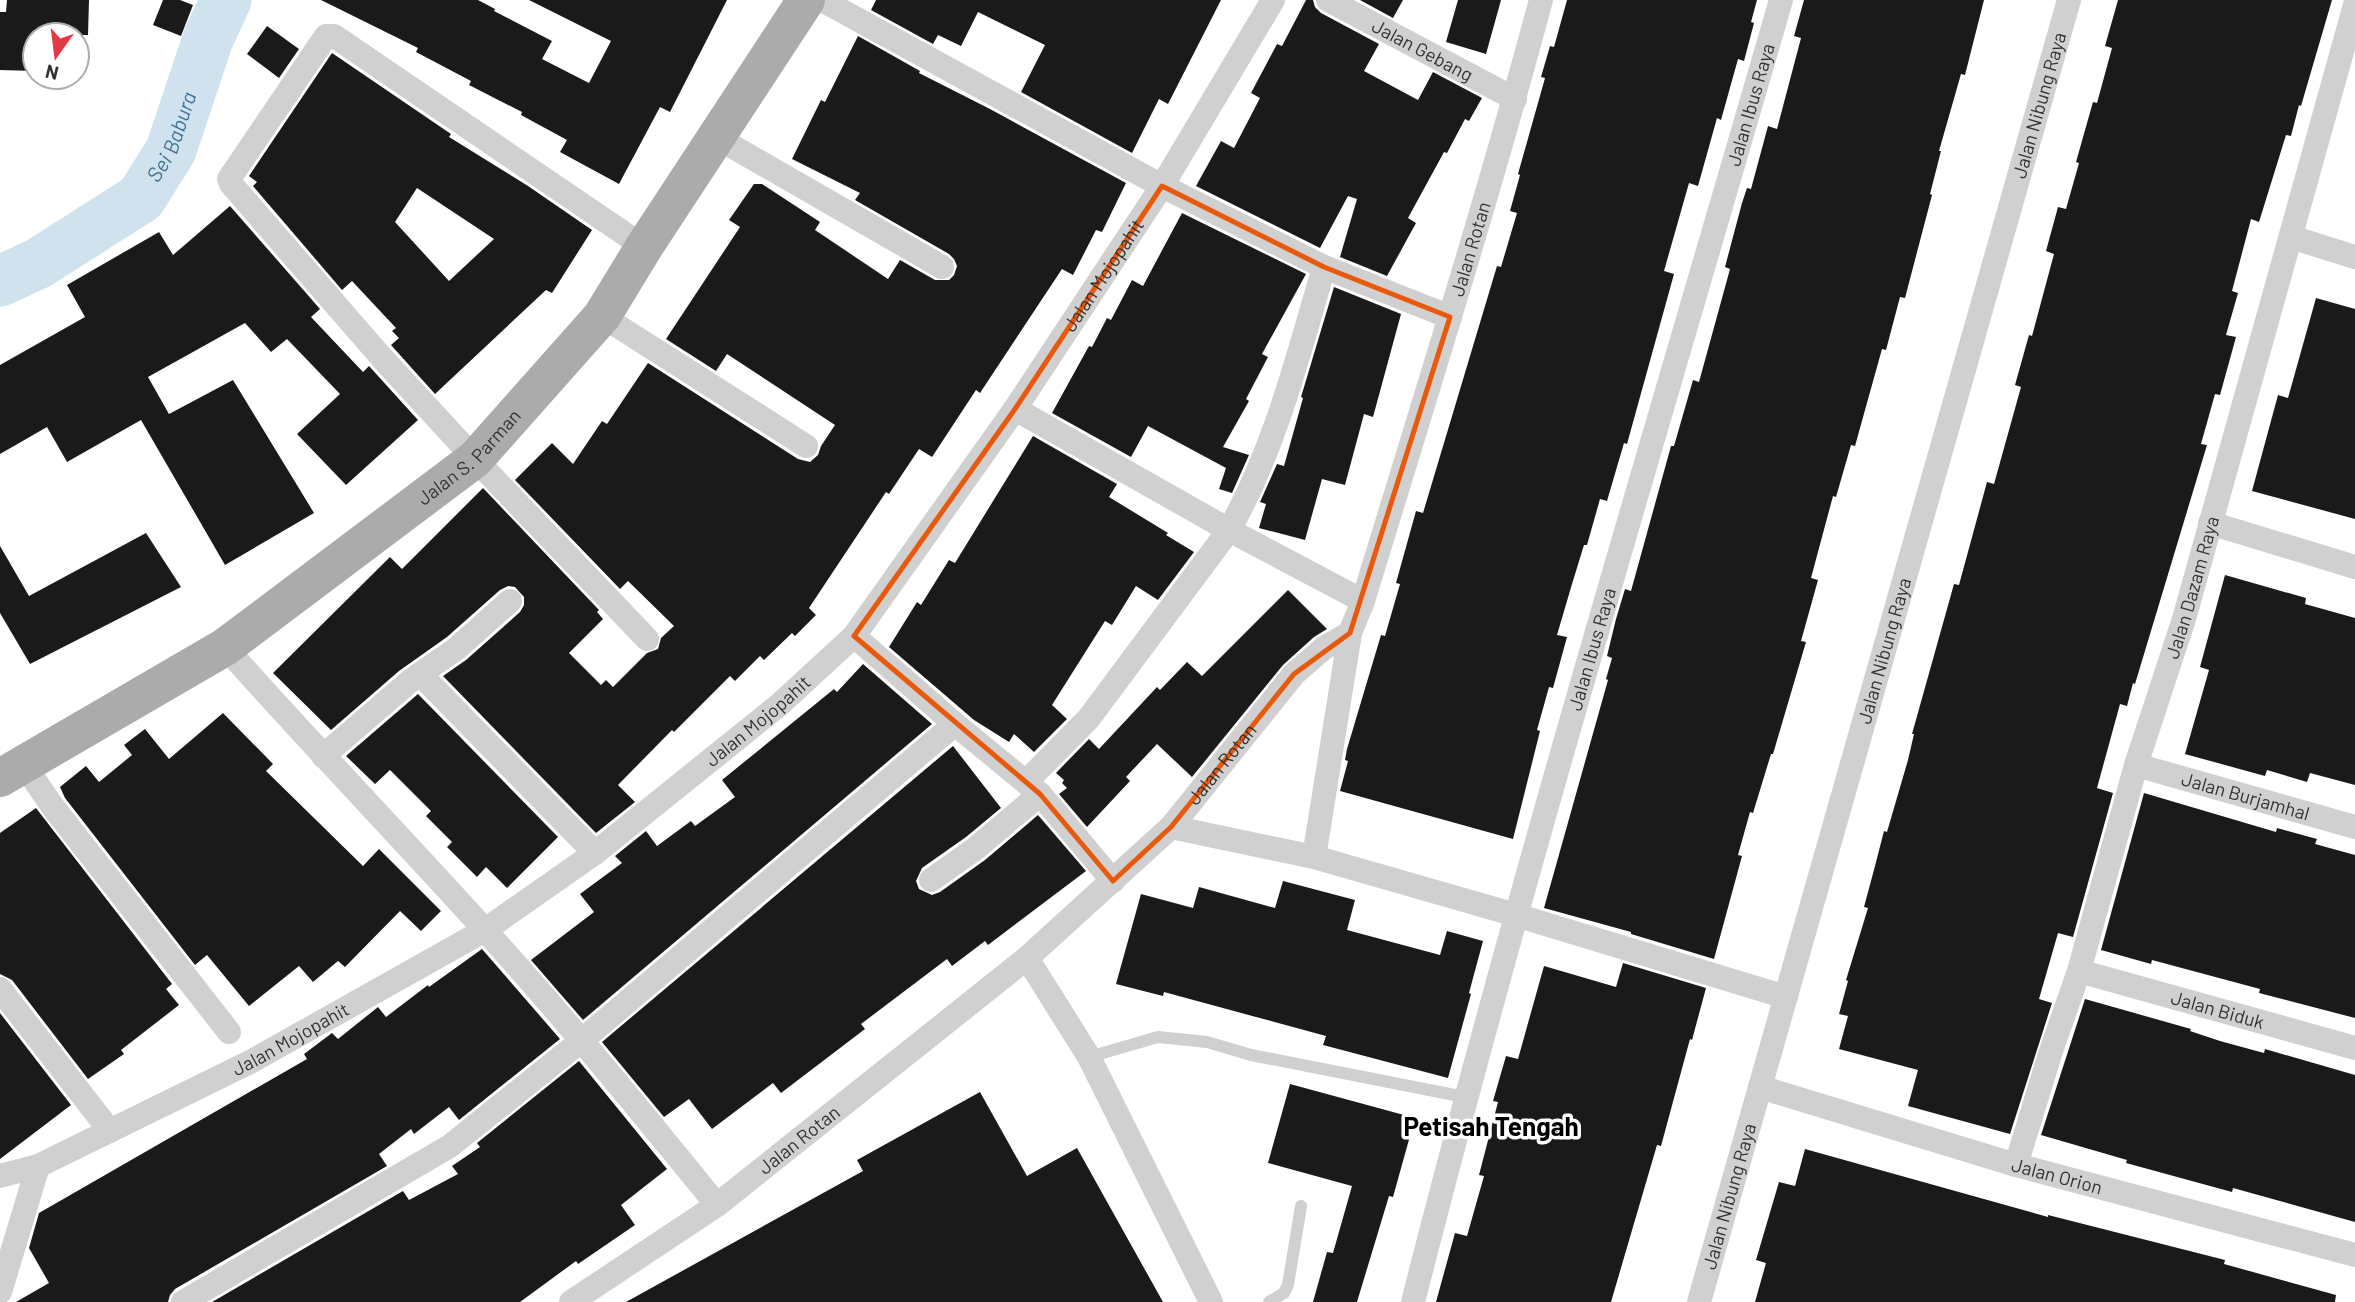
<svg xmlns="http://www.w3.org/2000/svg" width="2355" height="1302" font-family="Barlow,sans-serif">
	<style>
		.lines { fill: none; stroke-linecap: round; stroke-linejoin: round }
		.river { stroke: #cfe2ee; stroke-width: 51 }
		.building { fill: #1a1a1a; fill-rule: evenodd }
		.service { stroke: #d0d0d0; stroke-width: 12 }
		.minor { stroke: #d0d0d0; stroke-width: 24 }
		.primary { stroke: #ababab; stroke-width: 38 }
		.marked { fill: none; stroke: #e8590c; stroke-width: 5; stroke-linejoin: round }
		.labels { text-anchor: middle; stroke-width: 7; stroke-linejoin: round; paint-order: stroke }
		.street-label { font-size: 19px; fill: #333; stroke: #fff }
		.water-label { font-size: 21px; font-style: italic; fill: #3f7597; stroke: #fff }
		.district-label { font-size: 26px; font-weight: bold; fill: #000; stroke: #fff }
	</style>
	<rect width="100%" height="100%" fill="#fff"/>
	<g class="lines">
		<path class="river" id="s1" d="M0,281L39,263L141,198L171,150L208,39L226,0"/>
	</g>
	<path class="building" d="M7,0H89L88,35H35V71L0,70V12H6Z
		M163,0H180L193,5L181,36L153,25Z
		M321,0H478L495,9L494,11L552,41L542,59L589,83L611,41L529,0H727L670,112L660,107L619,184L560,152L567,140L521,115L522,112L469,85L471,81L416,52L418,48Z
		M876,0H1221L1168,104L1159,99L1132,153L1021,92L1045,45L978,12L961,46L938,35L933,44L871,10Z
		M1306,0H1313L1315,7L1321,13L1379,44L1364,71L1418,100L1433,72L1482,98L1469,121L1465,119L1447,153L1444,152L1408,218L1416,223L1387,276L1340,257L1357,199L1348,196L1320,248L1196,186L1221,141L1234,148L1260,98L1251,93L1277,44L1282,46Z
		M1360,0H1403L1393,18Z
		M1458,0H1501L1486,54L1446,42Z
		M1567,0H1757L1751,22L1754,23L1744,61L1738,59L1721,120L1717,118L1698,186L1689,183L1664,271L1674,274L1627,444L1624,443L1607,501L1600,499L1587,545H1584L1572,584L1557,635L1567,637L1553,688L1549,687L1537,730L1540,731L1513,839L1340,791L1348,761L1345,760L1347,749L1381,635L1385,636L1400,584L1396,583L1416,511L1423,513L1497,266L1501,267L1517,213L1510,211L1520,175L1518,174L1545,78L1541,77L1550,46L1554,47Z
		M1804,0H1984L1965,75L1961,74L1939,151H1941L1930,194L1932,195L1905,298L1900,297L1886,350L1882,349L1855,446L1851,445L1836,497L1833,496L1811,578L1818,580L1801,641L1806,642L1773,754H1771L1753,813L1750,812L1738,855L1742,856L1714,959L1631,934V932L1544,908L1608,680L1606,679L1612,658L1607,656L1616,619L1625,589L1631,591L1671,446H1674L1693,380L1699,382L1730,269L1725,267L1742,203L1747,188L1751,189L1768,126L1777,129L1801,38L1794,36Z
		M2118,0H2332L2301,106L2299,105L2291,136L2286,135L2259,222L2251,219L2232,291L2238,293L2226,335L2236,337L2220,395L2215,394L2201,444L2207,445L2135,684L2133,683L2127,706L2120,704L2097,788L2113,793L2073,937L2058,933L2039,999L2052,1003L2010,1134L1908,1106L1918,1070L1839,1049L1848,1016L1839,1014L1848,981L1846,980L1868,908L1864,907L1875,866L1884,831L1887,832L1908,760L1914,734H1912L1954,584L1959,585L1987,482L1994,484L2021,387L2015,385L2029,335L2032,336L2054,254L2046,251L2058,207L2066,209L2079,163L2076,162L2093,102L2097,103L2112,48L2105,46Z
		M267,26L299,49L279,78L247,54Z
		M858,36L920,71L919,73L990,109L1126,183L1102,232L1096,230L1073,275L1062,269L980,393L976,390L932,457L919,449L889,494L886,492L809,608L816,615L795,636L792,633L764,660L760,656L735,681L730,676L674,732L672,730L618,785L635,802L596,833L443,676L466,660L520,612L524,605V597L515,587L508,586L500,590L447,637L399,671L331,730L273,673L390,557L402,569L483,488L599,610L597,612L603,619L569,653L601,685L606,680L613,687L647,653L658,649L661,638L674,626L628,581L620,589L515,480L552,443L573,464L602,421L607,424L648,363L798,459L810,462L818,455L821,446L835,425L727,354L716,371L666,339L740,227L729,220L754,184H762L820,222L815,230L888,279L900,260L935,280H949L954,275L957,266L954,259L949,254L855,200L860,193L792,159L821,100L825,102Z
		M332,53L451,134L449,137L528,186L592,230L552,293L546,290L435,394L391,345L399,338L392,331L396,328L352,281L342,290L253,186L257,182L249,176ZM417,188L494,239L449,281L395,222Z
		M230,206L320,309L311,317L363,372L369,366L418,420L346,485L297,434L340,394L287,339L271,352L245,323L148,377L169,414L233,380L314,513L225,565L141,420L67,462L47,427L0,454V365L85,317L67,285L159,232L173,255Z
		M1182,213L1306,274L1262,354L1268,357L1246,399L1249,401L1223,447L1249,455L1232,493L1219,489L1226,468L1148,426L1131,457L1052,413L1089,346L1092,347L1107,318L1111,320L1132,280L1143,286Z
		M1334,287L1401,314L1373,417L1364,414L1345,485L1322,479L1305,540L1259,528L1266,504L1260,502L1277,464L1284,466L1303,398L1301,397Z
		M2316,298L2355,309V519L2252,491L2278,395L2288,398Z
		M1033,436L1117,484L1109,497L1168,533L1166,535L1194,552L1158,600L1136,586L1112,625L1105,621L1052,705L1067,719L1034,752L1014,734L1009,742L974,720L889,647L917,602L921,605L949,560L955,563Z
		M146,533L181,587L30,664L0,613V546L29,596Z
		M2225,575L2306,598L2305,604L2355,618V785L2310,773L2307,782L2267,770L2265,776L2185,754L2209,670L2200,667Z
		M1288,590L1327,629L1314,637L1283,665L1192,777L1157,744L1126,777L1130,781L1087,827L1059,794L1067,788L1062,783L1064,780L1056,773L1089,739L1099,749L1157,687L1160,690L1187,662L1202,676Z
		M863,664L932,724L583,1020L531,960L594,912L580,894L622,863L615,856L646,831L657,846L691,821L695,826L735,797L722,780L834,689L837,692Z
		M418,694L558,837L507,888L486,867L477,877L447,847L452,842L426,816L431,811L390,770L375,784L346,756Z
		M223,713L273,764L266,771L363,866L379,849L441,911L421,931L400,911L345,967L338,961L313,982L299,966L249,1006L207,955L195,965L65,798L60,787L86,766L99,782L132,755L124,745L145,729L169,759Z
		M953,746L1001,808L966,837L922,868L916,881L919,889L932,895L940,892L985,860L1038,815L1086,871L988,945L985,941L952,966L947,959L861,1024L865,1029L781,1093L773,1083L712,1129L689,1099L664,1117L602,1042Z
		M2144,793L2276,832L2277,828L2317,839L2315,844L2355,855V1018L2259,993L2260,989L2152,960L2151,964L2101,950Z
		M36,808L172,984L166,989L179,1005L121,1050L124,1054L88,1079L12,980L0,974V833Z
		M1283,881L1355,900L1347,930L1440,955L1447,931L1483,941L1469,993L1471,994L1448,1078L1323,1045L1326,1036L1164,992L1163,996L1116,984L1141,894L1193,908L1199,887L1275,908Z
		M482,949L560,1039L459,1120L449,1107L414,1134L411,1129L379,1154L387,1166L175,1289L170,1295L168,1302H16L49,1283L29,1248L39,1213L307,1059L304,1054L332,1033L338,1039L378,1007L386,1017L428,985L429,987Z
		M1623,963L1706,988L1692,1040L1690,1039L1661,1146L1657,1145L1611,1302H1436L1455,1233L1467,1236L1484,1176L1479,1175L1498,1102L1493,1101L1506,1056L1518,1059L1544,966L1616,987Z
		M2085,999L2191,1029L2190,1031L2220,1041L2264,1053L2265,1049L2355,1075V1222L2233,1188L2232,1192L2126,1163L2127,1160L2041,1135Z
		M0,1013L71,1105L0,1159Z
		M579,1061L667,1169L621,1205L635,1225L578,1264L576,1261L520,1302H212L403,1191L409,1200L458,1174L452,1166L480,1147L477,1143Z
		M1290,1084L1415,1118L1393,1197L1389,1196L1357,1302H1313L1327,1252L1333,1253L1352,1186L1268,1163Z
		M980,1092L1027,1176L1077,1148L1163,1302H626L863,1171L857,1160Z
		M1805,1149L2048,1217V1215L2225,1260L2224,1264L2336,1295L2335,1302H1755L1766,1263L1756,1260L1779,1182L1795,1186Z"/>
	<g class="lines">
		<path class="service" d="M1089,1057L1158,1037L1207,1042L1251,1055L1465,1097
			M1269,1302L1284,1293L1288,1285L1301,1206"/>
		<g class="minor">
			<path d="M822,0L1162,186L1324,267L1450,317"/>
			<path id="s2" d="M1328,0L1515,99"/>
			<path d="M716,137L942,267"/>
			<path d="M2291,237L2355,257"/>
			<path d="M644,247L334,36H326L229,179L231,184L382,358L475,459L647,639"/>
			<path d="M602,316L806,446"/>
			<path d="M1015,409L1229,530L1363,601"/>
			<path d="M2210,523L2355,567"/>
			<path d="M854,636L955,724L1040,794L1113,881"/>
			<path d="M225,647C310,743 399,835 484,929C565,1018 641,1112 717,1205"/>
			<path d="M420,674L456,649L510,601"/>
			<path d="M323,756L409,682L420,674L595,853"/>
			<path d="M24,765L53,807L229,1032"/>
			<path id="s3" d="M2136,765L2355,827"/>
			<path d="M1026,782L1089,718L1229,530C1275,449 1298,356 1324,267"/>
			<path d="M1171,827L1314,857L1516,915L1786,997"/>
			<path d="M1314,857L1350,633"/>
			<path d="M931,880L975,849L1040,794"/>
			<path d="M1027,958L1089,1057L1211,1302"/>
			<path id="s4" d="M2079,971L2355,1048"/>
			<path d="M0,989L110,1131"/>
			<path id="s5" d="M1760,1087L2016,1165L2355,1255"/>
			<path id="s6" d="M2016,1165L2050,1054L2079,971L2136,765L2184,619L2355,5"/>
			<path id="s7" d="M0,1176L38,1166L252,1061L485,930L595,853L779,705L854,636L1015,409L1162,186L1273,0"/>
			<path d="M0,1292L38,1166"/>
			<path d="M183,1302L450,1146L581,1041L955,724"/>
			<path id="s8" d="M571,1302L717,1205L1027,958L1171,827L1294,674L1324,648L1350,633L1363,601C1424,401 1487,202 1541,0"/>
			<path id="s9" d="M1413,1302C1524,865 1656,433 1781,0"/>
			<path id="s10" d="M1699,1302L2069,0"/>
		</g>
		<path class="primary" id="s11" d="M0,778L225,647L475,459L602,316L644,247L806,0"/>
	</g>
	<path class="marked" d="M1162,186L1324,267L1450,317L1350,633L1294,674L1171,827L1113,881L1040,794L854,636L1015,409Z"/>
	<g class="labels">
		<g class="street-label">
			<text dy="7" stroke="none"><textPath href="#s2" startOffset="107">Jalan Gebang</textPath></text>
			<text dy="7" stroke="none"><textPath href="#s9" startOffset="1244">Jalan Ibus Raya</textPath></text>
			<text dy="7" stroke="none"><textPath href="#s10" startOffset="1244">Jalan Nibung Raya</textPath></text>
			<text dy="7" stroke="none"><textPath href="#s8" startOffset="1435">Jalan Rotan</textPath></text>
			<text dy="7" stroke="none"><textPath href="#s7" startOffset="1456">Jalan Mojopahit</textPath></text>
			<text dy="7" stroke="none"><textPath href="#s11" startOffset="570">Jalan S. Parman</textPath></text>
			<text dy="7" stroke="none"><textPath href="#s6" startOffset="604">Jalan Dazam Raya</textPath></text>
			<text dy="7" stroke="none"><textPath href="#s9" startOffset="677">Jalan Ibus Raya</textPath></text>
			<text dy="7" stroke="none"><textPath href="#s10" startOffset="677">Jalan Nibung Raya</textPath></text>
			<text dy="7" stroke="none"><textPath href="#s7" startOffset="889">Jalan Mojopahit</textPath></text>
			<text dy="7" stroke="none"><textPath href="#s8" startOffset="847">Jalan Rotan</textPath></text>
			<text dy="7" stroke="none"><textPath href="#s3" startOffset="114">Jalan Burjamhal</textPath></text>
			<text dy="7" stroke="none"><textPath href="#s4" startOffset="144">Jalan Biduk</textPath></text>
			<text dy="7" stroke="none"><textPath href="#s7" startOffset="322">Jalan Mojopahit</textPath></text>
			<text dy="7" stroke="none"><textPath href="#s8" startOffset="280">Jalan Rotan</textPath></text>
			<text dy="7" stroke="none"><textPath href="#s5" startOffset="310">Jalan Orion</textPath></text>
			<text dy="7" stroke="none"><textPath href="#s10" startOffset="110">Jalan Nibung Raya</textPath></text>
		</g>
		<g class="water-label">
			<text dy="7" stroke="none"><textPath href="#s1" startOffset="233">Sei Babura</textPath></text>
		</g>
		<g class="district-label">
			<text x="1491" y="1136">Petisah Tengah</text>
		</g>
	</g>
	<g transform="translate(56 56) rotate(194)"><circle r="33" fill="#ffffff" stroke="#adadad" stroke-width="2"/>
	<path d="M0-5L12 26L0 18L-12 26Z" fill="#e63946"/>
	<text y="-10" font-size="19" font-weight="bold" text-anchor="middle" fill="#333333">N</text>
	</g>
</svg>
